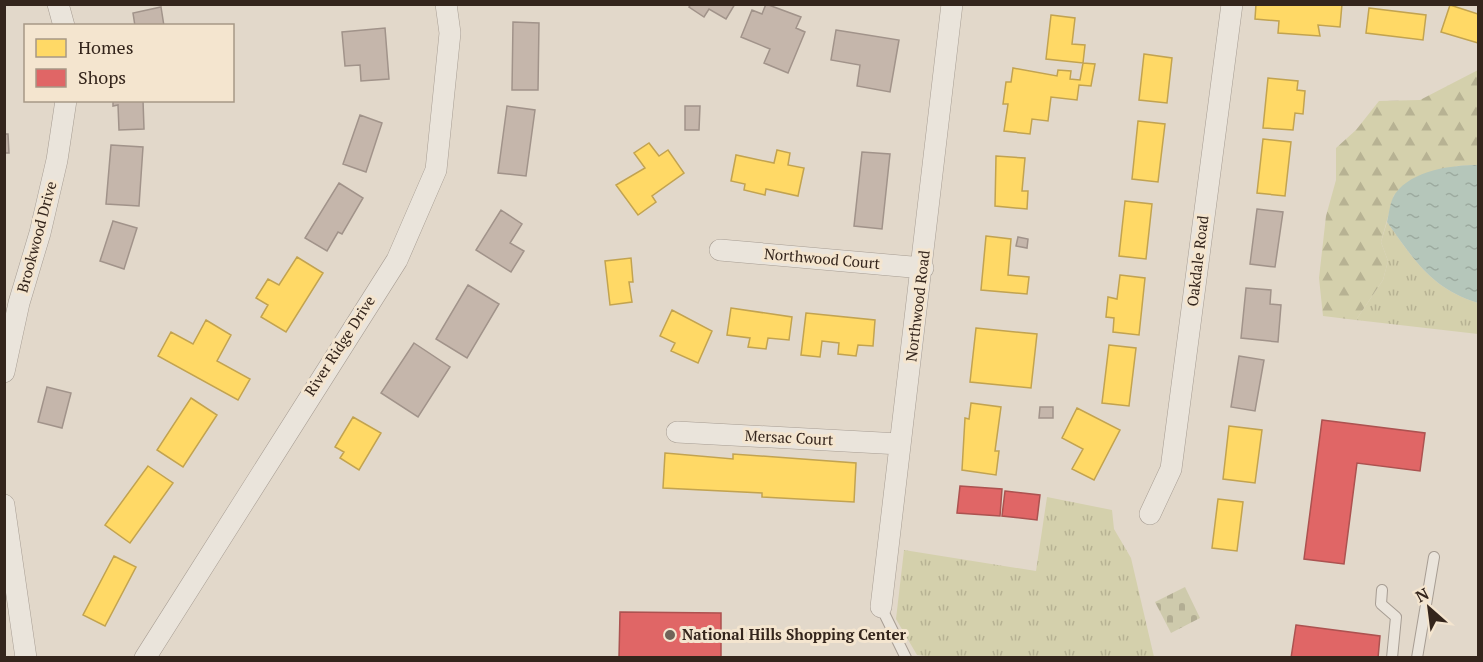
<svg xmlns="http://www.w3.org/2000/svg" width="1483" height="662" font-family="'PT Serif',serif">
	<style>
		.grass { fill: url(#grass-tufts) }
		.forest { fill: url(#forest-firs) }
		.cemetery { fill: url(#cemetery-stones) }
		.water { fill: url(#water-ripples) }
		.homes { fill: #ffd966; stroke: #c2a350; stroke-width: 1.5 }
		.shops { fill: #e06666; stroke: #ac5250; stroke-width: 1.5 }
		.building { fill: #c5b6ab; stroke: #a1938a; stroke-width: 1.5 }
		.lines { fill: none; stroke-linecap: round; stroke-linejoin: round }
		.lane-casing { stroke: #a79d93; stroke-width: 12 }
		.street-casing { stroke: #a79d93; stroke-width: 22 }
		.lane { stroke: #eae4db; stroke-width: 10 }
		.street { stroke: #eae4db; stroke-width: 21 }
		.poi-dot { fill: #716459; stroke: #f4e5cf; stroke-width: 2 }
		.labels { text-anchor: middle; stroke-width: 6; stroke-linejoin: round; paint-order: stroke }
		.street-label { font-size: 15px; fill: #34251c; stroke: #f4e5cf }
		.poi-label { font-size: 15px; font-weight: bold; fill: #34251c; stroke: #f4e5cf; text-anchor: start }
	</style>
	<defs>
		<pattern id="grass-tufts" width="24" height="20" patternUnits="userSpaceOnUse" patternTransform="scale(1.5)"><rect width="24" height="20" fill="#d4d0ac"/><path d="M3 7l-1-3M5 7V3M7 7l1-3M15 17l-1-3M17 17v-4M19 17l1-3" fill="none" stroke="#b7b293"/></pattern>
		<pattern id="forest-firs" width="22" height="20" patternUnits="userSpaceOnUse" patternTransform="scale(1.5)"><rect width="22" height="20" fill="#d4d0ac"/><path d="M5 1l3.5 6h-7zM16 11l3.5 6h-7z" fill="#b7b293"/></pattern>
		<pattern id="cemetery-stones" width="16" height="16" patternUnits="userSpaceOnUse" patternTransform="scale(1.5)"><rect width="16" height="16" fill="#cecaac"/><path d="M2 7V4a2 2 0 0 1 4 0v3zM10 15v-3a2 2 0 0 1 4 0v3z" fill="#b2ad93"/></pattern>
		<pattern id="water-ripples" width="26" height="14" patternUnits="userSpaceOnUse" patternTransform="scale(1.5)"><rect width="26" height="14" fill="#b5c6ba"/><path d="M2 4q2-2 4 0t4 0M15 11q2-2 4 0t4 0" fill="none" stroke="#9caa9f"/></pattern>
	</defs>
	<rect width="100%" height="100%" fill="#e2d8ca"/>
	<path class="grass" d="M1387,222C1414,260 1432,289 1478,303V334L1356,320L1383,280L1388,261L1381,242Z
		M1047,497L1112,510L1114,529L1131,558L1154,657L943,658L917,655L896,619L904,550L1036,571Z"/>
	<path class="forest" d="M1478,70V165L1457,166L1394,195L1381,242L1388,261L1383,280L1356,320L1323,316L1319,278L1326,216L1336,180V148L1356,130L1379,101L1420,100Z"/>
	<path class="cemetery" d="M1185,587L1200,618L1171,633L1155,602Z"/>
	<path class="water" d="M1478,165V303C1432,289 1414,260 1387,222C1389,214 1390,201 1395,194C1412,170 1452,165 1478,165Z"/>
	<path class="homes" d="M1256,4H1342L1340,27L1318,25L1320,36L1278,33L1279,21L1255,19Z
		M1450,5L1478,14V43L1441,32Z
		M1369,8L1426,15L1423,40L1366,33Z
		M1051,15L1075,18L1072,44L1085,45L1083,63L1046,59Z
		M1144,54L1172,58L1167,103L1139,100Z
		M1083,63L1095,64L1091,86L1079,85L1077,100L1051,97L1048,121L1032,119L1030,134L1004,131L1008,104H1003L1006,82H1011L1013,68L1057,76L1058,70L1071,71L1070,79L1080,80Z
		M1268,78L1298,81L1297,90L1305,91L1303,114L1295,113L1293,130L1263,128Z
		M1138,121L1165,124L1158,182L1132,179Z
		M1263,139L1291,142L1285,196L1257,193Z
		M649,143L659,156L668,150L684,173L652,196L656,202L638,215L616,185L645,168L634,153Z
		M777,150L790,153L788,165L804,168L798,196L766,189L765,195L744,190L745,184L731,181L736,155L774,163Z
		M996,156L1025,158L1022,191H1028L1027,209L995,206Z
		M1125,201L1152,204L1146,259L1119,256Z
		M986,236L1011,239L1008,275L1029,277L1027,294L981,290Z
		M297,257L323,273L286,332L261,317L268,305L256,298L268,279L279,285Z
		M631,258L633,282H629L632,302L610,305L605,261Z
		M1120,275L1145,278L1139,335L1113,332L1114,318L1106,317L1108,297L1117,299Z
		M731,308L792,317L789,340L768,338L766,349L748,347L750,338L727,335Z
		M672,310L712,331L698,363L671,351L675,343L660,336Z
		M806,313L875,320L873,346L858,345L856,356L838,354L839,343L822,341L820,357L801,355Z
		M206,320L231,335L217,361L250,379L238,400L158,356L171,332L193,344Z
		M976,328L1037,334L1031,388L970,382Z
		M1109,345L1136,348L1129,406L1102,403Z
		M191,398L217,415L183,467L157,450Z
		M971,403L1001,407L995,451H999L996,475L962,470L965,418L969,419Z
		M1077,408L1120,430L1094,480L1072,469L1083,449L1062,438Z
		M353,417L381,433L359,470L340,458L344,452L335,447Z
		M1229,426L1262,430L1255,483L1223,479Z
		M665,453L733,459V454L856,463L854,502L762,497V493L663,488Z
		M148,466L173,483L130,543L105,525Z
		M1218,499L1243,502L1237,551L1212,548Z
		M114,556L136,567L105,626L83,615Z"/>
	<path class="shops" d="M1322,420L1425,433L1420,471L1357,463L1344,564L1304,559Z
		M960,486L1002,489L1000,516L957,513Z
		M1005,491L1040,495L1037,520L1002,516Z
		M620,612L721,613V658H619Z
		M1296,625L1380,636L1378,658H1291Z"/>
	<path class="building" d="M691,4H735L726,19L709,9L704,17L689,7Z
		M766,4L801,17L796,28L805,32L788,73L764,63L770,49L741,37L752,10L762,14Z
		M161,7L164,26H135L133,13Z
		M513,22L539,23L538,90H512Z
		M385,28L389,79L361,81L360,65L345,66L342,32Z
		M836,30L899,40L890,92L857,86L860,65L831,60Z
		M113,100H143L144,129L119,130L118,105L113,106Z
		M507,106L535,110L526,176L498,173Z
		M685,106H700L699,130H685Z
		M360,115L382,123L366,172L343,164Z
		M4,134H8L9,153H4Z
		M111,145L143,147L139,206L106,204Z
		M862,152L890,154L882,229L854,226Z
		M339,183L363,198L342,234L338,232L327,251L305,238Z
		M1257,209L1283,212L1275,267L1250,264Z
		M501,210L522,224L510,243L524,251L511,272L476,250Z
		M113,221L137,228L124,269L100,261Z
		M1018,237L1028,239L1027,248L1016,246Z
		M468,285L499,304L467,358L436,339Z
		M1246,288L1271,290L1270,304L1281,305L1278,342L1241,338Z
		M414,343L450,367L418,417L381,393Z
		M1239,356L1264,360L1255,411L1231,407Z
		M47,387L71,393L62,428L38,422Z
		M1040,407H1053V418H1039Z"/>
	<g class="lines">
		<defs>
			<path id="lane" d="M1382,590L1381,604L1396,617L1392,658
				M881,607L906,658
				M1417,658L1434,557"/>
			<path id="street" d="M58,4L64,26
				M720,250L923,268
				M4,372L19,303L40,233L57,160L66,100
				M677,432L900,444
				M4,505L26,658
				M1150,514L1171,469L1232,4
				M881,607L952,4
				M145,658L397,260L436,170L450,33L446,4"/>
		</defs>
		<use href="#lane" class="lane-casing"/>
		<use href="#street" class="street-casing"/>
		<use href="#lane" class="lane"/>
		<use href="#street" class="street"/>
	</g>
	<circle class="poi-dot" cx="670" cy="635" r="6"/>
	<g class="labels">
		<g class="street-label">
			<text transform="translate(37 237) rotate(-75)" y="5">Brookwood Drive</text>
			<text transform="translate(822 259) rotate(5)" y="5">Northwood Court</text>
			<text transform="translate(1198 261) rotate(-83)" y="5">Oakdale Road</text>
			<text transform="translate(918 306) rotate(-83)" y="5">Northwood Road</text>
			<text transform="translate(340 346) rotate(-57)" y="5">River Ridge Drive</text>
			<text transform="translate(789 438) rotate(3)" y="5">Mersac Court</text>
		</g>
		<g class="poi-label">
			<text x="682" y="640">National Hills Shopping Center</text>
		</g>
	</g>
	<rect width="1483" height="662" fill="none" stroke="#34251c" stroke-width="12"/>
	<rect x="24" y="24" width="210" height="78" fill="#f4e5cf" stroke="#a79887" stroke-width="1.5"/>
	<rect x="36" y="39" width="30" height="18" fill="#ffd966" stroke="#a79887" stroke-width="1.5"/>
	<text x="78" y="54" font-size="18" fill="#34251c">Homes</text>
	<rect x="36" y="69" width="30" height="18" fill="#e06666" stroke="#a79887" stroke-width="1.5"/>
	<text x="78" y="84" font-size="18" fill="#34251c">Shops</text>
	<g transform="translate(1429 608) rotate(332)" stroke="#f4e5cf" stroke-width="4.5" paint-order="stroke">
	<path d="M0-4.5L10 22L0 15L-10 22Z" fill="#34251c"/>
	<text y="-9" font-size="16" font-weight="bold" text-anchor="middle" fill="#34251c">N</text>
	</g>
</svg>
